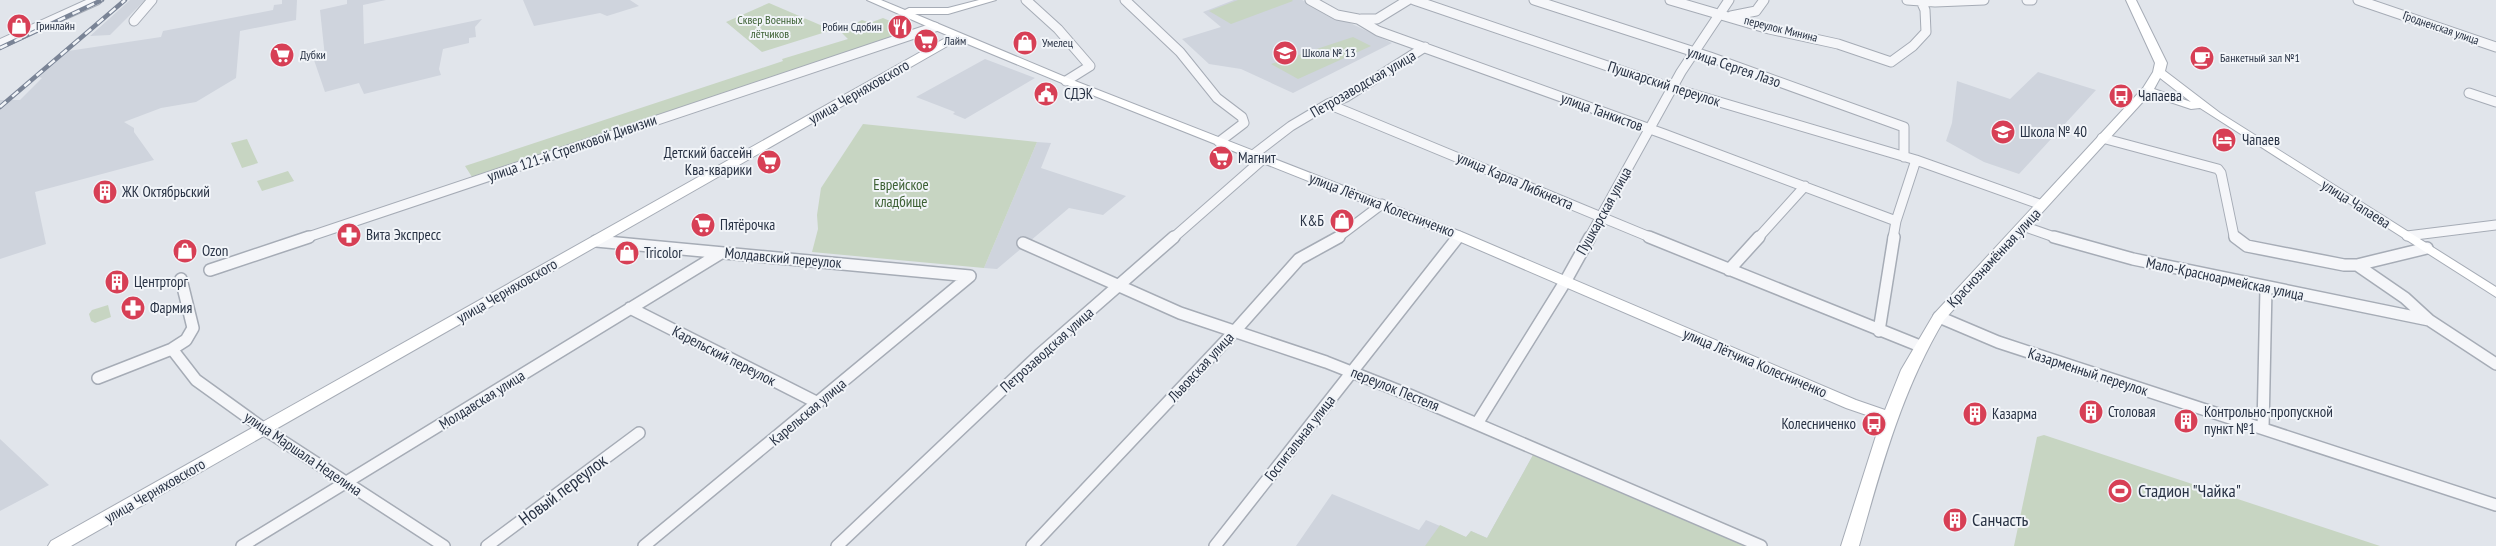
<svg xmlns="http://www.w3.org/2000/svg" width="2496" height="546" font-family="'PT Sans Narrow',sans-serif">
	<style>
		.built { fill: #cfd4dd }
		.green { fill: #c7d5c2 }
		.lines { fill: none; stroke-linecap: round; stroke-linejoin: round }
		.street-far1-casing { stroke: #a6acb6; stroke-width: 11 }
		.street-casing { stroke: #a6acb6; stroke-width: 14 }
		.secondary-casing { stroke: #a6acb6; stroke-width: 2 }
		.street-far1 { stroke: #f5f6f9; stroke-width: 9 }
		.street { stroke: #f5f6f9; stroke-width: 11 }
		.secondary { fill: #fff; fill-rule: evenodd }
		.rail-casing { stroke: #7a8496; stroke-width: 4.5 }
		.rail { stroke: #f1f4f8; stroke-width: 2.5; stroke-dasharray: 8; stroke-linecap: butt }
		.labels { text-anchor: middle; stroke-width: 4; stroke-linejoin: round; paint-order: stroke }
		.far-park-label { font-size: 12px; fill: #3d6135; stroke: #f1f4f8 }
		.far-poi-label { font-size: 12px; fill: #283244; stroke: #f1f4f8; text-anchor: start }
		.far-street-label { font-size: 12px; fill: #283244; stroke: #f1f4f8 }
		.street-label { font-size: 15px; fill: #283244; stroke: #f1f4f8 }
		.poi-label { font-size: 15px; fill: #283244; stroke: #f1f4f8; text-anchor: start }
		.park-label { font-size: 15px; fill: #3d6135; stroke: #f1f4f8 }
		.near-street-label { font-size: 18px; fill: #283244; stroke: #f1f4f8 }
		.near-poi-label { font-size: 18px; fill: #283244; stroke: #f1f4f8; text-anchor: start }
	</style>
	<rect width="100%" height="100%" fill="#e1e5eb"/>
	<path class="built" d="M130,0H145L110,35L90,36Z
		M282,0H297L296,20L240,31L236,78L196,102L161,108L124,122L134,128V132L154,160L35,192L46,244L0,259V100H20L42,78L39,77L68,51L161,37L163,31L273,10L274,5L282,4Z
		M347,0H386L363,5L364,44L482,19L475,27L476,37L469,38V43L443,49L439,69L441,75L364,94L359,83L325,92L314,60L325,57L320,10L347,4Z
		M523,0H630L639,6L607,16L600,13L534,26Z
		M1234,0H1302L1392,43L1293,93L1241,69L1209,64L1182,39L1221,27L1203,12Z
		M985,59L1035,78L965,119L953,114L955,112L916,97Z
		M2038,72L2096,90L2019,174L1984,162L1946,141L1952,123L1957,81L2010,99Z
		M1037,142L1051,143L1041,168L1126,196L1103,215L1069,208L997,269L984,268Z
		M0,439L49,485L0,511Z
		M1533,455L1753,546H1296L1332,494L1419,530L1426,520L1466,537L1471,531L1487,538Z"/>
	<path class="green" d="M1238,0H1292L1293,1L1231,24L1209,11Z
		M769,3L832,30L762,52L726,22Z
		M883,18L913,31L472,177L465,166L783,61L782,59L848,39L842,33L857,28L852,25L862,20L868,22L859,27Z
		M1353,37L1371,46L1298,79L1271,64Z
		M863,124L1037,142L984,268L812,252L818,229L817,215L821,188Z
		M247,139L258,163L242,168L231,143Z
		M288,171L294,181L262,191L257,181Z
		M108,305L111,317L95,323L91,321L89,314L92,310Z
		M2044,435L2380,546H2014L2037,437Z
		M1533,455L1753,546H1425L1440,525L1466,537L1471,531L1487,538Z"/>
	<g class="lines">
		<defs>
			<path id="street-far1" d="M1026,0L1058,29L1090,66L1066,81
				M1125,0L1180,52L1217,98L1242,117L1244,123L1219,142
				M1310,0L1337,15L1358,19L1378,31L1664,134L1896,221
				M1414,0L1672,88L1916,160L2042,205
				M1534,0L1710,57L1904,127V157
				M1670,0L1769,29L1838,44L1891,62L1913,46L1926,32L1925,10L1921,1
				M1907,0L1935,2L1984,0
				M2027,0H2032
				M2358,0L2496,47
				M1731,16L1756,11L1764,0
				M1361,19H1377L1408,0
				M134,21L152,0
				M0,44L97,0
				M2469,93L2496,102
				M1328,104L1652,238
				M2102,138L2218,169L2221,173L2234,236L2237,238
				M1253,155L1291,126L1328,104L1346,97L1425,47
				M2023,226L2057,238
				M2407,236L2496,225
				M305,238L935,27
				M1173,238L1263,159
				M1337,238L1382,204
				M1457,238L1459,236
				M1589,238L1681,72L1729,0
				M1758,238L1805,186
				M1893,238L1896,221L1916,160"/>
			<path id="street" d="M1649,237L1920,346
				M2054,237L2133,259L2429,320L2405,298L2357,265L2427,248
				M2235,237L2247,246L2344,265H2357
				M596,241L970,276
				M1023,243L1180,313L1326,362L1407,394L1761,546
				M210,270L309,237
				M1729,270L1759,237
				M630,308L818,403
				M1939,317L1998,342L2496,505
				M2429,320L2496,364
				M1879,331L1894,237
				M172,349L196,380L264,429L444,546
				M98,378L172,349L186,340L193,328L181,279
				M1478,422L1565,282L1590,237
				M2263,428L2266,288
				M242,546L721,253
				M487,546L639,433
				M644,546L970,276
				M837,546L1039,355L1174,237
				M1032,546L1234,332L1299,259L1339,237
				M1215,546L1458,237"/>
			<path id="secondary" d="M867,0H881L905,10L909,8H948L979,0H996L948,14H915L1070,79L1464,233L1856,400L1885,410L1901,370L1934,314L2143,88L2153,72L2155,63L2126,0H2136L2167,63L2165,71L2220,113L2496,287V297L2200,108L2191,109L2149,95L1944,320C1902,390 1881,468 1859,546H1841L1881,420L1846,408L1454,239L1062,83L958,40L71,546H48L51,541L949,36ZM2160,78L2191,102L2154,89Z"/>
		</defs>
		<use href="#street-far1" class="street-far1-casing"/>
		<use href="#street" class="street-casing"/>
		<use href="#secondary" class="secondary-casing"/>
		<use href="#street-far1" class="street-far1"/>
		<use href="#street" class="street"/>
		<use href="#secondary" class="secondary"/>
		<defs>
			<path id="rail" d="M0,48L102,0
				M0,107L125,0"/>
		</defs>
		<use href="#rail" class="rail-casing"/>
		<use href="#rail" class="rail"/>
	</g>
	<defs>
		<symbol id="shop-disc" viewBox="-11 -11 22 22"><circle r="9.5" fill="#d73f55" stroke="#f1f4f8"/><path d="M-5-2.5h2.3a2.7 3.5 0 0 1 5.4 0H5L5.5 6h-11ZM-1.5-2.5h3a1.5 2.3 0 0 0-3 0Z" fill="#fff"/></symbol>
		<symbol id="restaurant-disc" viewBox="-11 -11 22 22"><circle r="9.5" fill="#d73f55" stroke="#f1f4f8"/><path d="M-5-6h1v4h1v-4h1v4h1v-4h1v5L-1.5 .5V6h-2V.5L-5-1ZM5-6V6H3V1.5H1.5Q1.5-4 5-6Z" fill="#fff"/></symbol>
		<symbol id="supermarket-disc" viewBox="-11 -11 22 22"><circle r="9.5" fill="#d73f55" stroke="#f1f4f8"/><path d="M-6-5.5h2.5l.6 2H6L4.5 2H-2.5L-4.4-4H-6ZM-1.5 3.2a1.3 1.3 0 1 0 .1 0ZM3 3.2a1.3 1.3 0 1 0 .1 0Z" fill="#fff"/></symbol>
		<symbol id="school-disc" viewBox="-11 -11 22 22"><circle r="9.5" fill="#d73f55" stroke="#f1f4f8"/><path d="M0-5L7-2L0 1L-7-2ZM-4 1L0 2.5L4 1V4Q0 6-4 4Z" fill="#fff"/></symbol>
		<symbol id="cafe-disc" viewBox="-11 -11 22 22"><circle r="9.5" fill="#d73f55" stroke="#f1f4f8"/><path d="M-5.5-4.5H6V0H3Q3 3.5 0 3.5H-2.5Q-5.5 3.5-5.5 0ZM3-3.2v2h1.7v-2ZM-6 4.5H4V6H-6Z" fill="#fff"/></symbol>
		<symbol id="civic-disc" viewBox="-11 -11 22 22"><circle r="9.5" fill="#d73f55" stroke="#f1f4f8"/><path d="M-.6-6.5H3V-4.5H.6V-3L4-1V1h2V6H-6V1h2V-1L-.6-3ZM-1.2 2.5V6h2.4V2.5Z" fill="#fff"/></symbol>
		<symbol id="bus-disc" viewBox="-11 -11 22 22"><circle r="9.5" fill="#d73f55" stroke="#f1f4f8"/><path d="M-5-6H5V4H4V6H2V4H-2V6H-4V4H-5ZM-3.5-4V0h7V-4ZM-3.5 1.2v1.5H-2V1.2ZM2 1.2v1.5H3.5V1.2Z" fill="#fff"/></symbol>
		<symbol id="hotel-disc" viewBox="-11 -11 22 22"><circle r="9.5" fill="#d73f55" stroke="#f1f4f8"/><path d="M-6-4.5h1.5V1H6V5H4.5V3h-9V5H-6ZM-4 0a1.8 1.8 0 1 1 3.6 0ZM.5 0V-2.5h3Q6-2.5 6 0Z" fill="#fff"/></symbol>
		<symbol id="building-disc" viewBox="-11 -11 22 22"><circle r="9.5" fill="#d73f55" stroke="#f1f4f8"/><path d="M-4-6H4V6H1V3H-1V6H-4ZM-2.5-4.3h1.7v1.8h-1.7ZM.8-4.3h1.7v1.8H.8ZM-2.5-1h1.7V.8h-1.7ZM.8-1h1.7V.8H.8Z" fill="#fff"/></symbol>
		<symbol id="pharmacy-disc" viewBox="-11 -11 22 22"><circle r="9.5" fill="#d73f55" stroke="#f1f4f8"/><path d="M-2-6h4v4h4v4h-4v4h-4v-4h-4v-4h4Z" fill="#fff"/></symbol>
		<symbol id="stadium-disc" viewBox="-11 -11 22 22"><circle r="9.5" fill="#d73f55" stroke="#f1f4f8"/><path d="M0-5a6.5 5 0 1 0 0 10a6.5 5 0 1 0 0-10ZM-3.5-1.8h7v3.6h-7Z" fill="#fff"/></symbol>
	</defs>
	<g fill-rule="evenodd">
		<use href="#shop-disc" x="5" y="12" width="28" height="28"/>
		<use href="#restaurant-disc" x="886" y="13" width="28" height="28"/>
		<use href="#supermarket-disc" x="912" y="27" width="28" height="28"/>
		<use href="#shop-disc" x="1011" y="29" width="28" height="28"/>
		<use href="#school-disc" x="1271" y="39" width="28" height="28"/>
		<use href="#supermarket-disc" x="268" y="41" width="28" height="28"/>
		<use href="#cafe-disc" x="2188" y="44" width="28" height="28"/>
		<use href="#civic-disc" x="1032" y="80" width="28" height="28"/>
		<use href="#bus-disc" x="2107" y="82" width="28" height="28"/>
		<use href="#school-disc" x="1989" y="118" width="28" height="28"/>
		<use href="#hotel-disc" x="2210" y="126" width="28" height="28"/>
		<use href="#supermarket-disc" x="1207" y="144" width="28" height="28"/>
		<use href="#supermarket-disc" x="755" y="148" width="28" height="28"/>
		<use href="#building-disc" x="91" y="178" width="28" height="28"/>
		<use href="#shop-disc" x="1328" y="207" width="28" height="28"/>
		<use href="#supermarket-disc" x="689" y="211" width="28" height="28"/>
		<use href="#pharmacy-disc" x="335" y="221" width="28" height="28"/>
		<use href="#shop-disc" x="171" y="237" width="28" height="28"/>
		<use href="#shop-disc" x="613" y="239" width="28" height="28"/>
		<use href="#building-disc" x="103" y="268" width="28" height="28"/>
		<use href="#pharmacy-disc" x="119" y="294" width="28" height="28"/>
		<use href="#building-disc" x="2077" y="398" width="28" height="28"/>
		<use href="#building-disc" x="1961" y="400" width="28" height="28"/>
		<use href="#building-disc" x="2172" y="407" width="28" height="28"/>
		<use href="#bus-disc" x="1860" y="410" width="28" height="28"/>
		<use href="#stadium-disc" x="2106" y="477" width="28" height="28"/>
		<use href="#building-disc" x="1941" y="506" width="28" height="28"/>
	</g>
	<g class="labels">
		<g class="far-park-label">
			<text x="770" y="24">Сквер Военных<tspan x="770" dy="14">лётчиков</tspan></text>
		</g>
		<g class="far-poi-label">
			<text x="36" y="30">Гринлайн</text>
			<text x="882" y="31" text-anchor="end">Робин Сдобин</text>
			<text x="944" y="45">Лайм</text>
			<text x="1042" y="47">Умелец</text>
			<text x="1302" y="57">Школа № 13</text>
			<text x="300" y="59">Дубки</text>
			<text x="2220" y="62">Банкетный зал №1</text>
		</g>
		<g class="far-street-label">
			<text transform="translate(2441 28) rotate(19)" y="4">Гродненская улица</text>
			<text transform="translate(1781 29) rotate(14)" y="4">переулок Минина</text>
		</g>
		<g class="street-label">
			<text transform="translate(1734 67) rotate(19)" y="5">улица Сергея Лазо</text>
			<text transform="translate(1363 84) rotate(-30)" y="5">Петрозаводская улица</text>
			<text transform="translate(1664 84) rotate(18)" y="5">Пушкарский переулок</text>
			<text transform="translate(859 92) rotate(-30)" y="5">улица Черняховского</text>
			<text transform="translate(1602 112) rotate(20)" y="5">улица Танкистов</text>
			<text transform="translate(572 148) rotate(-19)" y="5">улица 121-й Стрелковой Дивизии</text>
			<text transform="translate(1515 181) rotate(23)" y="5">улица Карла Либкнехта</text>
			<text transform="translate(2356 204) rotate(32)" y="5">улица Чапаева</text>
			<text transform="translate(1382 205) rotate(21)" y="5">улица Лётчика Колесниченко</text>
			<text transform="translate(1604 211) rotate(-61)" y="5">Пушкарская улица</text>
			<text transform="translate(783 258) rotate(5)" y="5">Молдавский переулок</text>
			<text transform="translate(1994 258) rotate(-47)" y="5">Краснознамённая улица</text>
			<text transform="translate(2225 279) rotate(12)" y="5">Мало-Красноармейская улица</text>
			<text transform="translate(507 291) rotate(-30)" y="5">улица Черняховского</text>
			<text transform="translate(1047 350) rotate(-42)" y="5">Петрозаводская улица</text>
			<text transform="translate(724 356) rotate(27)" y="5">Карельский переулок</text>
			<text transform="translate(1755 363) rotate(23)" y="5">улица Лётчика Колесниченко</text>
			<text transform="translate(1201 367) rotate(-47)" y="5">Львовская улица</text>
			<text transform="translate(2088 372) rotate(18)" y="5">Казарменный переулок</text>
			<text transform="translate(1395 389) rotate(22)" y="5">переулок Пестеля</text>
			<text transform="translate(482 400) rotate(-32)" y="5">Молдавская улица</text>
			<text transform="translate(808 412) rotate(-40)" y="5">Карельская улица</text>
			<text transform="translate(1300 438) rotate(-52)" y="5">Госпитальная улица</text>
			<text transform="translate(303 454) rotate(34)" y="5">улица Маршала Неделина</text>
			<text transform="translate(155 491) rotate(-30)" y="5">улица Черняховского</text>
		</g>
		<g class="poi-label">
			<text x="1064" y="99">СДЭК</text>
			<text x="2138" y="101">Чапаева</text>
			<text x="2020" y="137">Школа № 40</text>
			<text x="2242" y="145">Чапаев</text>
			<text x="752" y="158" text-anchor="end">Детский бассейн<tspan x="752" dy="17">Ква-кварики</tspan></text>
			<text x="1238" y="163">Магнит</text>
			<text x="122" y="197">ЖК Октябрьский</text>
			<text x="1324" y="226" text-anchor="end">К&amp;Б</text>
			<text x="720" y="230">Пятёрочка</text>
			<text x="366" y="240">Вита Экспресс</text>
			<text x="202" y="256">Ozon</text>
			<text x="644" y="258">Tricolor</text>
			<text x="134" y="287">Центрторг</text>
			<text x="150" y="313">Фармия</text>
			<text x="2108" y="417">Столовая</text>
			<text x="2204" y="417">Контрольно-пропускной<tspan x="2204" dy="17">пункт №1</tspan></text>
			<text x="1992" y="419">Казарма</text>
			<text x="1856" y="429" text-anchor="end">Колесниченко</text>
		</g>
		<g class="park-label">
			<text x="901" y="190">Еврейское<tspan x="901" dy="17">кладбище</tspan></text>
		</g>
		<g class="near-street-label">
			<text transform="translate(563 490) rotate(-37)" y="6">Новый переулок</text>
		</g>
		<g class="near-poi-label">
			<text x="2138" y="497">Стадион "Чайка"</text>
			<text x="1972" y="526">Санчасть</text>
		</g>
	</g>
</svg>
